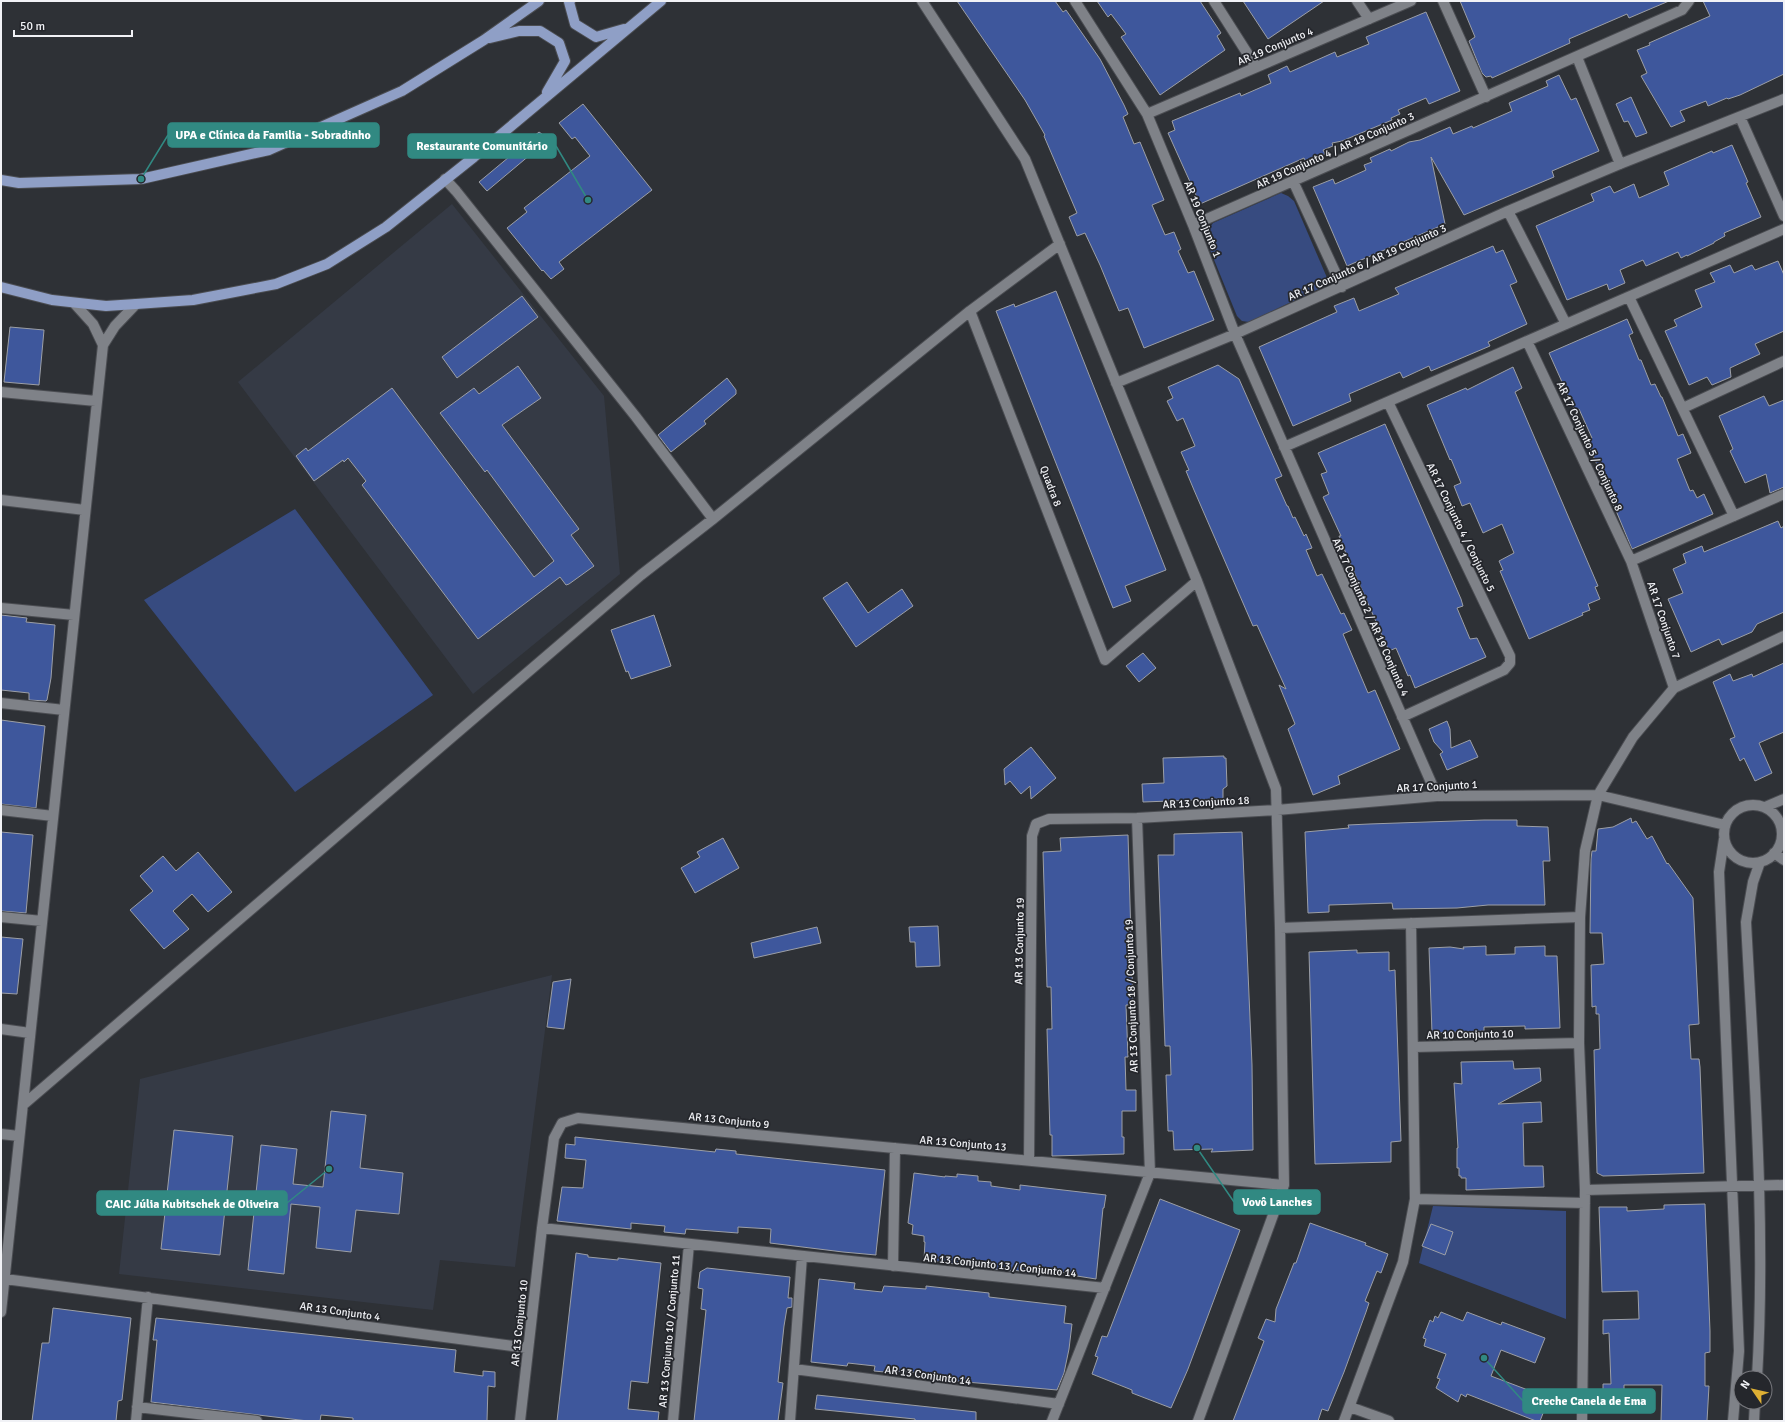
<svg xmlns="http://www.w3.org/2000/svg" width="1785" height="1422" font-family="Signika,sans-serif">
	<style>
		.built { fill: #353a45 }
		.green { fill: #374b80 }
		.building { fill: #3e579c; stroke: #9c9fa6 }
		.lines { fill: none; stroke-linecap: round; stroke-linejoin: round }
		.minor-casing { stroke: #4b4d52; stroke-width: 12 }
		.major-casing { stroke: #4b4d52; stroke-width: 12 }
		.minor { stroke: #7f8288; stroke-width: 10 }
		.major { stroke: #8f9fc6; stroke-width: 10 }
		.labels { text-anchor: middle; stroke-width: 3.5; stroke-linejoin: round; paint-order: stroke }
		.street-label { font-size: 11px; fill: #f1f2f6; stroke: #25272c }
		.leader { fill: none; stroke: #318982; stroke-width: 1.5 }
		.callout-dot { fill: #318982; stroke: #25272c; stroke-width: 1.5 }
		.callout { fill: #318982; stroke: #318982; stroke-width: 1.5 }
		.callout-label { font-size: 12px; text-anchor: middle; font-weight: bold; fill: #fff }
	</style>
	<rect width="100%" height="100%" fill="#2e3136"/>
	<path class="built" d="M452,204L604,396L620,574L473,694L238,382Z
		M552,975L515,1267L440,1260L433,1310L119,1274L140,1079Z"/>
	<path class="green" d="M1281,193L1288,196L1294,201L1328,280L1325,286L1249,322L1242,321L1237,316L1206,240L1208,230L1213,223Z
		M295,509L433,695L295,792L144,600Z
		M1433,1206L1566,1211V1319L1419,1263Z"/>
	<path class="building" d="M957,1H1055L1063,12L1066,10L1100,59L1124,105L1128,114L1123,117L1134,144L1140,142L1164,200L1152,205L1165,235L1174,232L1181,249L1178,251L1188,273L1194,271L1214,320L1144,348L1128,308L1119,311L1100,265L1085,233L1077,236L1069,217L1077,213L1044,136L1045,135L1025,100Z
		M1097,1H1200L1221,33L1217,36L1225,50L1160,95L1121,37L1126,34L1111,14L1108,17Z
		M1243,1H1324L1268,39Z
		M1460,1H1669L1629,18L1627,14L1569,39L1570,43L1492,78L1491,76L1486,77L1482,73L1469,41L1475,37Z
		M1703,1H1784V74L1740,95L1728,99L1727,98L1708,106L1706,101L1680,111L1685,121L1671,127L1641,76L1647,73L1637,50L1650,45L1649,43L1710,16Z
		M1426,12L1460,91L1429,104L1426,98L1398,110L1400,114L1391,118L1392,120L1342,141L1332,143L1333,146L1323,150L1325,154L1306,162L1304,158L1200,204L1168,133L1175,130L1172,121L1240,93L1241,96L1271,83L1268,75L1287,66L1290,72L1335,52L1337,57L1369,44L1366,37Z
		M1559,75L1571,100L1576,98L1599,151L1552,171L1554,177L1464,215L1431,157L1445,224L1347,266L1313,187L1333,179L1335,184L1366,170L1364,165L1372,162L1370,158L1390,149L1391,151L1409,142L1420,140L1450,127L1453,134L1472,126L1473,128L1512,111L1509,103L1548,86L1546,81Z
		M1631,97L1647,133L1636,137L1628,121L1624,122L1616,104Z
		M583,104L652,190L559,262L564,269L551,279L543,270L542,271L507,228L527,212L524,208L590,156L575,137L572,139L559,123Z
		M539,132L549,139L487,191L479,182Z
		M1732,145L1748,182L1746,183L1761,217L1724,233L1725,236L1714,242V243L1687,256V255L1681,258L1678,252L1646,266L1643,260L1620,270L1625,283L1609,290L1607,284L1567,300L1536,226L1594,201L1591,194L1610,186L1614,193L1634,184L1639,198L1669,185L1664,172L1712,151L1713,153Z
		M1493,246L1496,253L1503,250L1517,282L1510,285L1527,324L1488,342L1490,346L1431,371L1429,366L1403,378L1400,372L1349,394L1351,401L1293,426L1259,347L1337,312L1334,306L1354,298L1359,311L1399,294L1395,288Z
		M1778,261L1784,275V331L1755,344L1760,354L1730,368L1731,377L1712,385L1707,377L1689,385L1665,331L1677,326L1674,320L1702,307L1695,290L1715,282L1710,273L1730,265L1734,273L1752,265L1755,270Z
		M1056,291L1166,570L1125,586L1131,601L1113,608L996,311L1014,304L1015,307Z
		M522,296L538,317L457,378L442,357Z
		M1627,319L1633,333L1629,335L1639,360H1641L1651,385L1655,384L1661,397H1662L1678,436L1683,434L1691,453L1677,459L1690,491L1693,490L1697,498L1704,494L1713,514L1632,549L1587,441L1592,438L1579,409L1575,411L1549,353Z
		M10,327L44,330L39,385L4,382Z
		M1218,365L1239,379L1282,476L1275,479L1287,506H1288L1293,518L1295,517L1304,536L1306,534L1312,548L1306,550L1317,576L1322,574L1341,614L1344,613L1352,630L1343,634L1368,693L1375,690L1400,749L1338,776L1340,784L1313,795L1288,729L1295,724L1279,685L1286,689L1257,625L1253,626L1194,490L1186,471L1189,470L1181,452L1195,446L1183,418L1177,421L1167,401L1173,398L1168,387Z
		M518,366L541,398L502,425L579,529L571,535L594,566L569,584L566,585L560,577L478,639L362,485L366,481L348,458L344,462L343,460L314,481L296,456L306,448L308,451L392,388L534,577L554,561L487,470L485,472L440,413L474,388L479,394Z
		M1513,367L1522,388L1515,392L1598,586L1595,587L1600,599L1588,604L1590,610L1582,613L1583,615L1529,639L1500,571L1503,570L1499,561L1514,553L1502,524L1483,533L1470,503L1462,506L1454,486L1461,483L1451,459L1450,460L1427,405L1466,388L1467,390Z
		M727,378L736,390V394L704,421L706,424L671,452L658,435Z
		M1764,396L1769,406L1784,400V487L1770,493L1766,474L1745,483L1730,451L1733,449L1719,416Z
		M1385,424L1461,599L1463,606L1457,608L1470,639L1477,638L1486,657L1415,688L1410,675L1408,676L1396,648L1389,651L1347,556L1339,536H1341L1323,497L1329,494L1321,474L1327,472L1318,453Z
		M1778,521L1781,528L1784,526V612L1757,624L1752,632L1722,645L1719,639L1691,652L1668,599L1683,593L1673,569L1686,563L1683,554L1702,546L1704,552Z
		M847,582L868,613L902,589L913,606L856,647L823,598Z
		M1,615L27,618L26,622L55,625L51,678L47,700L46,701L29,700V693L1,690Z
		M654,615L671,666L631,679L628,671L626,672L611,630Z
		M1143,653L1156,668L1139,682L1126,666Z
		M1784,663V732L1759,743L1772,773L1755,781L1744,758L1740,761L1730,739L1735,737L1713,682L1730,674L1733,681L1752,674L1753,677Z
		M1,720L45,726L36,808L1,804Z
		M1447,721L1450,729L1451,748L1470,740L1478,757L1447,770L1440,754L1443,752L1434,742L1429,729Z
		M1031,747L1056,778L1031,799L1030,786L1021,794L1010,781L1005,785L1004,769Z
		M1224,756V758H1226L1227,786L1223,789V799L1143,802L1142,784L1164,783L1163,758Z
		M1631,818L1632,823L1636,821L1647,839L1652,836L1667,864L1668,863L1693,898L1699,1024L1689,1025L1691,1059H1699L1700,1067L1704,1173L1603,1176L1597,1173L1594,1050L1600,1049L1599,1014H1596V1006L1592,1007L1591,965L1604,964L1602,933H1590L1591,859L1592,851H1596L1598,829L1613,827Z
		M1484,820H1517V826L1548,827L1550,861H1543L1545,905H1488L1457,908L1393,909L1392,903L1329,905V912L1308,913L1305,832L1349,828L1348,825L1369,824Z
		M1,832L33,835L26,913L1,911Z
		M1242,832L1252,1065L1253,1150L1211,1152L1213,1149L1174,1150L1173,1131H1168L1166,1075H1171L1170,1046H1165L1158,855H1174V834Z
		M1128,835L1133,1005H1126L1128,1057H1125L1126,1090H1136V1111H1122V1137H1124V1154L1052,1156V1135H1050L1047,1029H1052L1051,987H1047L1043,852L1061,851L1060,838Z
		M723,838L739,868L695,893L681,868L700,857L697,852Z
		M198,852L232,892L208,912L192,894L173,911L189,929L164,949L130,910L153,891L140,876L163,856L176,871Z
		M938,926L940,966L916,967L915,942H910L909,927Z
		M817,927L821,943L754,958L751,943Z
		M1,937L23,939L17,994L1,993Z
		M1486,946V955L1515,954V947L1545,946V956H1557L1560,1028L1525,1029V1026L1484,1027V1031L1432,1033L1429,948L1450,947L1464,949L1463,947Z
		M1357,950V953L1389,952V971L1395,970L1401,1141L1391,1142V1162L1315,1164L1309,952Z
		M571,979L564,1029L547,1027L553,982Z
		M1513,1061L1514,1069L1540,1068L1541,1081L1498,1104L1541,1102L1542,1122L1523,1123L1524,1166H1543L1544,1187L1466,1190V1178H1461V1176H1459V1168H1457V1148H1458L1454,1083L1462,1084L1461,1062Z
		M331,1111L366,1115L360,1168L403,1173L399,1214L356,1210L351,1252L316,1248L320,1207L291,1204L284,1274L248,1270L261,1145L297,1149L293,1184L323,1187Z
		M174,1130L233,1136L220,1255L161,1249Z
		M575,1137L715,1152L716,1149L736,1151V1154L885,1170L876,1253V1255L843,1252L770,1243L771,1229L738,1227V1233L686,1229L685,1234L664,1232L665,1226L631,1223V1229L557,1221L562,1187L583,1188L586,1160L565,1158L566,1144L575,1145Z
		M914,1173L945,1177V1176L957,1177V1174L978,1176V1181L991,1182V1186L1020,1190V1185L1106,1195L1104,1208H1103L1096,1279L1077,1276V1274L1050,1271L1049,1274L1011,1270V1271L924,1260L925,1242H924V1236L912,1234L913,1225L908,1223Z
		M1160,1199L1240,1230L1188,1369L1171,1408L1132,1393V1390L1092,1374L1098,1357L1095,1356L1102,1336L1107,1337Z
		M1705,1204L1710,1331V1352L1705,1353V1386H1709L1707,1421H1661L1662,1385H1624V1399L1603,1398V1384H1611L1609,1333L1603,1334V1320L1639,1319L1638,1291L1602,1292L1599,1207H1627V1211L1664,1209V1205Z
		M1310,1223L1366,1243L1365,1245L1388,1254L1381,1273L1377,1271L1365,1301L1369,1303L1366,1312L1344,1372L1328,1411L1322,1409L1318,1421H1233L1264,1341L1258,1338L1266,1319L1275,1322L1276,1309L1294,1263H1296Z
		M1431,1224L1453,1232L1445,1255L1422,1246Z
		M576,1253L588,1255V1257L618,1260V1258L661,1263L648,1383L631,1381L628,1409L659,1412L658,1421H557Z
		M707,1268L790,1277L788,1298H792V1307L787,1308L784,1326L778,1382L783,1383L778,1421H694L706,1310L701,1309L703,1289L698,1288L700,1272Z
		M819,1279L855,1283L854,1289L882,1292L884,1286L926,1289V1286L989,1293V1297L1066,1306L1064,1323L1072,1324L1069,1349L1064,1373L1057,1390L955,1381L938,1378V1374L896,1371L895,1373L874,1371L875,1366L848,1363L847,1366L811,1362Z
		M53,1308L131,1318L122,1400L118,1401L116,1421H32L42,1343H49Z
		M1441,1312L1463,1321L1467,1312L1501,1325L1502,1322L1545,1338L1535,1363L1501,1350L1491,1376L1549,1398L1540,1421H1536L1467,1394L1466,1397L1461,1394L1458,1402L1436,1388L1440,1379L1437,1378L1446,1354L1424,1346L1426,1339L1423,1338L1430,1320L1433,1322L1435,1316L1438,1318Z
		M156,1318L456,1350L454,1372L483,1376V1371L495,1372V1387L488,1386L487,1421H353V1418L321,1415L320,1421H308L151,1402L157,1340H153Z
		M817,1395L976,1412V1421H915V1419L815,1409Z"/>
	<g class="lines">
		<defs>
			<path id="minor" d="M922,1L1025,159L1197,581L1276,789L1280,928L1284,1185L1198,1421
				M1075,1L1147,114L1193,225L1235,334L1437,796
				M1214,1L1256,67
				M1357,1L1369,19
				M1443,1L1486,97
				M1577,57L1620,164
				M1147,114L1411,1
				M1740,117L1784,216
				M445,179L456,191L636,417L713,519
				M1293,181L1342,287
				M1508,211L1566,324
				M1193,225L1682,10L1689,1
				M1060,244L970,311L1105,660L1197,581
				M1629,297L1734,516
				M1527,341L1631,561L1674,688
				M103,345L115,326L136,304
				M1116,383L1235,334L1508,211L1620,164L1784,99
				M1,392L96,401
				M1388,402L1510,656V663L1504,670L1402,717
				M1683,408L1784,361
				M1284,447L1784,229
				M1,500L85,510
				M1631,561L1784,494
				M1,608L74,615
				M1,703L64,710
				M1724 834a29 29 0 1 1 58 0a29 29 0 1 1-58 0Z
				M1765,807L1784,799
				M1,810L53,816
				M1724,839L1719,872L1739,1351L1733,1421
				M1774,853L1784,860
				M1,917L42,921
				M1280,928L1580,917
				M1,1029L30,1033
				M1414,1047L1579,1043
				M23,1105L641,575L713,519L970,311
				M1,1134L19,1136
				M1029,1161L1032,836L1036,824L1049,819L1137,818L1277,810L1437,796L1598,795L1725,825
				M1585,1190L1784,1185
				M1415,1199L1585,1203
				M542,1228L1105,1288
				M893,1266L895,1148
				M5,1279L528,1348
				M1,1312L103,345L93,324L74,303
				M794,1369L1059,1404
				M1757,1378C1766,1226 1754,1073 1746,922L1753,882L1760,862
				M137,1407L257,1421
				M1350,1407L1389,1421
				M136,1421L148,1297
				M520,1421L542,1228L554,1138L562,1123L578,1118L1284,1185
				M673,1421L689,1244
				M790,1421L802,1256
				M1052,1421L1150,1173L1137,818
				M1344,1421L1403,1262L1415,1199L1411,923
				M1582,1421L1585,1190L1579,1043L1580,917L1585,851L1598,795L1633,737L1674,688L1784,636
				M1754,1421L1755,1402"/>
			<path id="major" d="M570,1L569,2L575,24L596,37L624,29
				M490,38L519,31H540L559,43L565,61L547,92
				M1,180L19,183L141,179L269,150L402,91L484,40L539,1
				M1,287L52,300L106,306L136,304L193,300L276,284L327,264L386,227L474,157L661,1"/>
		</defs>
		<use href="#minor" class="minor-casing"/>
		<use href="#major" class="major-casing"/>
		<use href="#minor" class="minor"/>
		<use href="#major" class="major"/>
	</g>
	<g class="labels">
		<g class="street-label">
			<text transform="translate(1275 46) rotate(-23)" y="4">AR 19 Conjunto 4</text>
			<text transform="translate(1335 150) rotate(-24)" y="4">AR 19 Conjunto 4 / AR 19 Conjunto 3</text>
			<text transform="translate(1203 219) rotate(68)" y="4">AR 19 Conjunto 1</text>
			<text transform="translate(1367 262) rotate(-24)" y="4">AR 17 Conjunto 6 / AR 19 Conjunto 3</text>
			<text transform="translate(1590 446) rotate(65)" y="4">AR 17 Conjunto 5 / Conjunto 8</text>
			<text transform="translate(1051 486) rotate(69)" y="4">Quadra 8</text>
			<text transform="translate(1461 527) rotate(64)" y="4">AR 17 Conjunto 4 / Conjunto 5</text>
			<text transform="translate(1371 617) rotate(66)" y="4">AR 17 Conjunto 2 / AR 19 Conjunto 4</text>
			<text transform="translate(1664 620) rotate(71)" y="4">AR 17 Conjunto 7</text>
			<text transform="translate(1437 786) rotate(-3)" y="4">AR 17 Conjunto 1</text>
			<text transform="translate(1206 802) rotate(-3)" y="4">AR 13 Conjunto 18</text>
			<text transform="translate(1019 941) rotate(-89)" y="4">AR 13 Conjunto 19</text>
			<text transform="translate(1131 996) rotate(-92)" y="4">AR 13 Conjunto 18 / Conjunto 19</text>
			<text transform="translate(1470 1034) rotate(-1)" y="4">AR 10 Conjunto 10</text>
			<text transform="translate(729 1120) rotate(6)" y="4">AR 13 Conjunto 9</text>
			<text transform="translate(963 1143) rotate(5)" y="4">AR 13 Conjunto 13</text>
			<text transform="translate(1000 1265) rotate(6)" y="4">AR 13 Conjunto 13 / Conjunto 14</text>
			<text transform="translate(340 1311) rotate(8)" y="4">AR 13 Conjunto 4</text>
			<text transform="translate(519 1323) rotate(-84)" y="4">AR 13 Conjunto 10</text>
			<text transform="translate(669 1331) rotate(-85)" y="4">AR 13 Conjunto 10 / Conjunto 11</text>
			<text transform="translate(928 1375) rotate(8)" y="4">AR 13 Conjunto 14</text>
		</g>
	</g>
	<path class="leader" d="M141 179L168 135M588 200L556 146M1197 1148L1234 1202M329 1169L287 1203M1484 1358L1523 1401"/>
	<g class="callout-dot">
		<circle cx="141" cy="179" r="4"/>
		<circle cx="588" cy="200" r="4"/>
		<circle cx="1197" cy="1148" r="4"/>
		<circle cx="329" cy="1169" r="4"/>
		<circle cx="1484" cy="1358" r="4"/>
	</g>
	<g class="callout">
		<rect x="168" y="123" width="211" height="24" rx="4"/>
		<rect x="408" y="134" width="148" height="24" rx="4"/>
		<rect x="1234" y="1190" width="86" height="24" rx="4"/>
		<rect x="97" y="1191" width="190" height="24" rx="4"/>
		<rect x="1523" y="1389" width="132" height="24" rx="4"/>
	</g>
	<g class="callout-label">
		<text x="273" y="139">UPA e Clínica da Familia - Sobradinho</text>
		<text x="482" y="150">Restaurante Comunitário</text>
		<text x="1277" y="1206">Vovô Lanches</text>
		<text x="192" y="1208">CAIC Júlia Kubitschek de Oliveira</text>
		<text x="1589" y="1405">Creche Canela de Ema</text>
	</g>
	<rect width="1785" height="1422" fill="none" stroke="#f1f2f6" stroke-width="4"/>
	<g transform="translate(1753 1390) rotate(304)"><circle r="19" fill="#25272c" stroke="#77787d"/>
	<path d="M0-3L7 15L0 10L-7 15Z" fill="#dfb034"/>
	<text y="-6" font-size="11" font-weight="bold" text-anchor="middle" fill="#f1f2f6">N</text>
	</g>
	<path d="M14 30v6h118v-6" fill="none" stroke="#f1f2f6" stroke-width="2"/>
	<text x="20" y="30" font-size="12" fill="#f1f2f6" stroke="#25272c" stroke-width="3" paint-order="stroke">50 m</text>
</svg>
